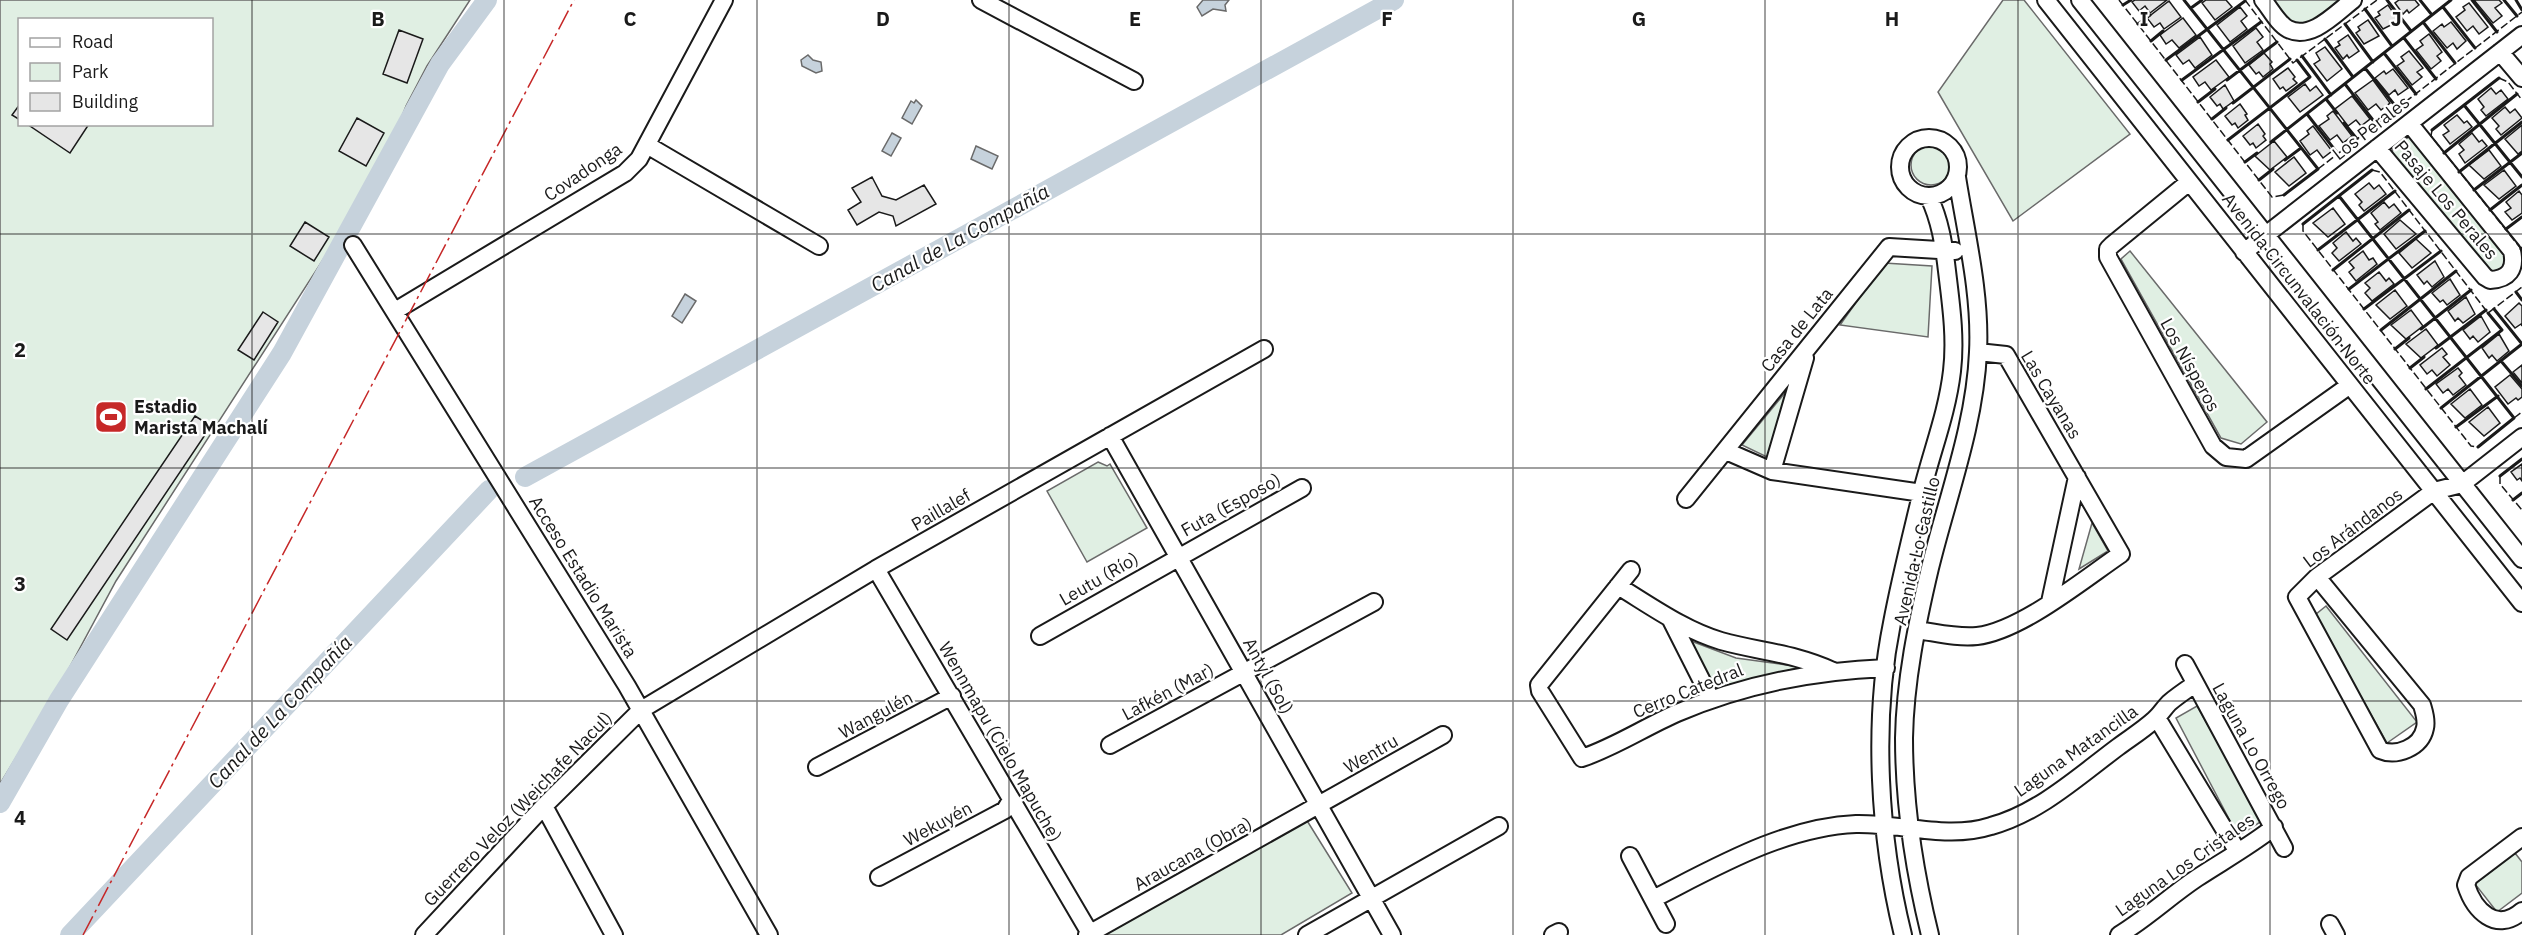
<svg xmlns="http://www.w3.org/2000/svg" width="2522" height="935" font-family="'IBM Plex Sans',sans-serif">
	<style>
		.green { fill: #e0efe3; stroke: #6a6a6a; stroke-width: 1.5; fill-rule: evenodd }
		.water { fill: #c6d2dc; stroke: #6a6a6a; stroke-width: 1.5 }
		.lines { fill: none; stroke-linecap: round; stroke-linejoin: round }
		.stream { stroke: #c6d2dc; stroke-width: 5 }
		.canal { stroke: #c6d2dc; stroke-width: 20 }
		.building { fill: #e6e6e6; stroke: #1a1a1a; stroke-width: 1.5 }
		.street-casing { stroke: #1a1a1a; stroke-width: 20 }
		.street { stroke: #fff; stroke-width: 16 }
		.fence { stroke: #1a1a1a; stroke-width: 1.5; stroke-dasharray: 8 3; stroke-linecap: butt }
		.wall { stroke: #1a1a1a; stroke-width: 3 }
		.power { stroke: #c62828; stroke-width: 1.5; stroke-dasharray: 21 4.5 3 4.5; stroke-linecap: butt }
		.grid { fill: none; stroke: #1a1a1a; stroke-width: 1.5; stroke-opacity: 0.55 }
		.labels { text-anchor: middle; stroke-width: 4.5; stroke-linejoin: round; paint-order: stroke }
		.street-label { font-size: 18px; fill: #1a1a1a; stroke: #fff }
		.poi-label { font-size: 18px; font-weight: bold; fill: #1a1a1a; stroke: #fff; text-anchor: start }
		.water-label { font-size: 20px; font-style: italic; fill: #1a1a1a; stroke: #fff }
		.grid-label { font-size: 20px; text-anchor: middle; font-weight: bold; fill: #1a1a1a; stroke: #fff; stroke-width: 4.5; stroke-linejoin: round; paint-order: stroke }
	</style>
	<rect width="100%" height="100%" fill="#fff"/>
	<path class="green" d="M0,0H470L427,66L406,106L371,194L362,209L328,252L116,581L59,687L0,784ZM20,20H212V124H20Z
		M2003,0H2024L2130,134L2013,221L1938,92Z
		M2273,0H2343C2331,9 2309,33 2292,22C2285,17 2279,7 2273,0Z
		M2409,137H2413L2506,254L2509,266L2492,274L2392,154L2393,148Z
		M1911 165a20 20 0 1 1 40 0a20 20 0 1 1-40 0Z
		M2130,251L2267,422L2241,444L2221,438L2121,259Z
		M1884,263L1932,266L1928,337L1840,325Z
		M1789,388L1769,458L1742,445Z
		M1098,462L1107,466L1110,464L1147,528L1087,562L1047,491Z
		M2092,523L2108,551L2079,569Z
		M2326,606L2417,722L2387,743L2315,615Z
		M1691,641L1736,658L1801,667L1715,689Z
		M2197,706L2262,821L2238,836L2176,718Z
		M1306,819L1352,893L1281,935H1102Z
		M2515,853L2522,862V893L2497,912L2475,884Z"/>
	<path class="water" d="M1203,0H1229L1225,5L1226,11L1213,9L1202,16L1197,7Z
		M808,55L813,60L821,62L822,71L816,73L802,66L801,60Z
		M916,100L922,106L912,124L902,118L911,101L914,103Z
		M892,133L901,138L891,156L882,151Z
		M976,146L998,156L992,169L971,159Z
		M685,294L696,301L682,323L672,316Z"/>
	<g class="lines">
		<path class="stream" d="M484,0L486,1"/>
		<path class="canal" d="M525,477L1394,0
			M0,803L59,700L282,353L440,64L487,0
			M70,935L489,490"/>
	</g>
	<path class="building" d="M2135,0H2167L2150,13L2145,6L2139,11L2132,2Z
		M2206,0H2226L2232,7L2215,20L2202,3Z
		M2399,0H2415L2419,5L2409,13L2407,10L2403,14L2395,3Z
		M2474,0H2499L2502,3L2495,8L2502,16L2493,23Z
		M2169,1L2181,17L2164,29L2160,23L2154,27L2147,18Z
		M2469,3L2488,27L2479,34L2473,26L2467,31L2456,17L2465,10L2463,7Z
		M2388,5L2399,21L2383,29L2375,18L2380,15L2378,12Z
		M2240,7L2247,16L2241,21L2247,29L2230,42L2217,25Z
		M2183,18L2196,35L2179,48L2172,40L2166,44L2160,35Z
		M2368,20L2379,36L2364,44L2356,33L2360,30L2358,27Z
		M2451,22L2466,41L2457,49L2453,43L2447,48L2433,31L2442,24L2444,27Z
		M2256,28L2263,37L2257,42L2263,50L2245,63L2233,46Z
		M399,30L423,39L407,83L383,74Z
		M2429,34L2442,52L2437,56L2441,61L2431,69L2416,50L2423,45L2420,41Z
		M2348,35L2359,51L2349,58L2347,55L2343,59L2335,48L2340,45L2338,42Z
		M2200,37L2212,55L2195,68L2189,60L2183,64L2176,55Z
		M2325,47L2342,69L2327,81L2314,64L2320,60L2316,53Z
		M2409,51L2423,68L2417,72L2422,77L2412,85L2397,66L2404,61L2401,57Z
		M2264,53L2272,62L2270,64L2273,69L2263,77L2259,72L2256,74L2249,65Z
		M2216,60L2229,77L2211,90L2205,82L2199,86L2193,77Z
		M2288,68L2295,77L2293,79L2297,83L2286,91L2283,87L2280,89L2273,79Z
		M2393,69L2408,88L2398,95L2395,90L2389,95L2375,78L2384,71L2386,74Z
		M2373,80L2390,103L2381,110L2376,104L2368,110L2355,93Z
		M2305,84L2310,91L2316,86L2323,95L2300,112L2288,97Z
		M2225,85L2234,101L2223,109L2220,104L2217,106L2210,97Z
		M2491,88L2496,94L2501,90L2508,99L2486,116L2481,110L2484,107L2478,99Z
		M2352,96L2370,119L2361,126L2356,120L2348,126L2335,109Z
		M20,104V120L12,115Z
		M2240,104L2247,114L2245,115L2248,120L2238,128L2235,123L2232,125L2225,116Z
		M2505,107L2510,113L2515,109L2522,118L2501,135L2496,129L2499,126L2492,118Z
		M2333,111L2352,136L2343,143L2337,135L2330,140L2319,126L2329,119L2327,116Z
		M2457,115L2464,123L2467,121L2472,127L2450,144L2443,135L2449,131L2444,125Z
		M357,118L384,133L366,166L339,151Z
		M27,124H89L70,153Z
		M2258,124L2265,134L2263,136L2266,140L2256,148L2253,143L2250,145L2243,136Z
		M2522,125V151L2518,154L2505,139Z
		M2313,126L2332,151L2323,158L2317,150L2310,155L2300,141L2309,134L2307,131Z
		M2472,133L2479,142L2482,140L2487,146L2465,163L2459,154L2464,150L2459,144Z
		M2274,141L2287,157L2270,170L2255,156Z
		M2489,150L2501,166L2484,179L2469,165Z
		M2294,157L2306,173L2289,186L2275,172Z
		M2504,170L2516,186L2499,199L2484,185Z
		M872,177L882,196L896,200L924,185L936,204L896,226L893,216L879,212L857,225L848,210L861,202L852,188Z
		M2369,183L2374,189L2379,185L2386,194L2364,211L2359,205L2362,202L2355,194Z
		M2519,191L2522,195V213L2512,220L2505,212L2511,208L2506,202Z
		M2384,202L2389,208L2394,204L2401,213L2380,230L2375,224L2378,222L2371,213Z
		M2333,208L2345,224L2328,237L2313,223Z
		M2400,220L2416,234L2396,249L2384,234Z
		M305,222L329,237L314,261L290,246Z
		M2346,232L2353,241L2356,238L2361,244L2339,261L2332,253L2337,248L2333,243Z
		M2416,239L2431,253L2412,268L2399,253Z
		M2363,251L2369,260L2373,258L2377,264L2356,281L2349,272L2354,268L2349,262Z
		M2435,261L2444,277L2432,287L2427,281L2424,284L2417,275Z
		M2379,272L2386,281L2389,278L2394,284L2372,301L2365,293L2370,288L2365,283Z
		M2450,279L2460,295L2447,305L2443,300L2440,302L2432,293Z
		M2395,290L2407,306L2390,319L2376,305Z
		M2466,297L2475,314L2463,323L2458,318L2455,321L2448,311Z
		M2519,303L2522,306V326L2521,324L2515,328L2505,316Z
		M2411,310L2423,326L2406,339L2391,325Z
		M263,312L278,322L254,360L238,350Z
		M2481,316L2490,332L2478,342L2473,336L2470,339L2463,330Z
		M2426,329L2438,345L2421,358L2406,344Z
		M2499,334L2509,351L2497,361L2492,355L2489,358L2482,348Z
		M2442,348L2447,354L2443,357L2450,365L2437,376L2432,370L2427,374L2420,365Z
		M2522,365V383L2513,372Z
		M2458,368L2462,373L2459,376L2466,385L2453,395L2448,389L2443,393L2436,384Z
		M2510,375L2522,389V397L2518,400L2516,398L2508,404L2495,387Z
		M2470,389L2482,405L2465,418L2451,404Z
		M2488,407L2500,423L2484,436L2469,422Z
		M195,416L211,426L67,640L51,629Z
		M2522,464V481L2520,478L2517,480L2511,472Z"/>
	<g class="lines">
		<defs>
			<path id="street" d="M981,0L1134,81
				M2046,0L2522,603
				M2080,0L2522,559
				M2263,0C2270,8 2278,24 2288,29C2311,41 2336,13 2353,0
				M2500,52L2522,78
				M1900 167a29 29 0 1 1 58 0a29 29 0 1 1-58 0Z
				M647,145L819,246
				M2377,148L2485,277L2490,280C2509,279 2516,269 2512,251L2409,123
				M2189,182L2112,245L2108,249V257L2213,446L2226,457L2246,459L2350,385
				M353,245L627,686L769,935
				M2244,252L2522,35
				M395,311L625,173L639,159L724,0
				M1110,436L1392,935
				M1726,451L1772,471L1922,493
				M1772,471L1805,358
				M1686,499L1889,247L1955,251
				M876,569L1091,935
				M1631,570L1539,685L1540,691L1582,758C1615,747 1645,727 1677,713C1744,684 1812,671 1886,668
				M2317,577L2422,705C2424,712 2427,720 2425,728C2421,748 2396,757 2380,750L2297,597L2317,577L2434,491L2462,484L2522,437
				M1618,586C1651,606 1684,630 1721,641C1761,652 1794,653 1833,671
				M2050,602L2077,477
				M1670,618L1711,699
				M1917,630C1938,633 1957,638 1977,636C2021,631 2084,579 2121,554L2006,355L1978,352
				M1040,636L1302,488
				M2185,664L2284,848
				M2157,718L2238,852
				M1110,745L1374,602
				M817,767L952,696
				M544,806L614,935
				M2522,837L2469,877L2466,885C2474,910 2496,934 2522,911
				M1630,856L1666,924
				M879,877L1005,810L1011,800
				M1653,899C1716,867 1784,827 1856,824C1901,823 1947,840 1991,826C2039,813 2079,776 2118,747C2130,738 2143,730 2154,720C2160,715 2164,708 2169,703C2177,696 2186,690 2195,684
				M2330,924L2336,935
				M424,935L544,806L641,710L876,569L1264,349
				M1087,935L1443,735
				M1307,935L1499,826
				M1553,935L1559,932
				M1903,935C1879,838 1872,722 1892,623C1900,580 1911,537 1921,495C1931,453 1947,414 1952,371C1956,338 1951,304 1947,271C1944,245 1940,220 1929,197
				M1930,935C1914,870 1904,804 1904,738C1905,681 1917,623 1930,568C1947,498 1975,425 1978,352C1981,294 1966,234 1957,177
				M2119,935C2147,918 2170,896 2197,878C2223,861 2250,846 2274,827"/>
		</defs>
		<use href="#street" class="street-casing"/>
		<use href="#street" class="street"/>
		<path class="fence" d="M2119,0L2272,197L2284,195
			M2245,0L2293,63L2377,0
			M2499,78L2508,82L2522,100
			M2432,130L2431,136L2522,250
			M2318,169L2522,12
			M2372,170L2380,172L2488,313L2522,287
			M2303,224V231L2471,446L2478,447
			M2514,418L2522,412
			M2500,476V484L2522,510"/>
		<path class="wall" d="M2184,0L2318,169L2284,195
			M2387,0L2411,31
			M2420,0L2432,15
			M2472,0L2497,32
			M2504,0L2517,16
			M2516,0L2522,10
			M2123,5L2131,0
			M2443,7L2475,48
			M2191,8L2202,0
			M2365,9L2392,46
			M2423,22L2455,63
			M2138,24L2150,15
			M2345,24L2373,62
			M2404,38L2436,79
			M2325,39L2353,77
			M2151,41L2163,31
			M2384,53L2416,94
			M2302,56L2331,95
			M2166,60L2245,1
			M2365,68L2397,108
			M2182,80L2261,22
			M2227,80L2277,42
			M2345,84L2376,124
			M2326,99L2337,113
			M2198,102L2215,89
			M2233,103L2290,59
			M2464,105L2522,177
			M2307,114L2338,154
			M2212,119L2226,108
			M2344,123L2357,139
			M2432,130L2499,78
			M2228,140L2310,77L2297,60
			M2271,142L2451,0
			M2444,153L2517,94
			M2285,160L2301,148
			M2245,162L2257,153
			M2459,172L2522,122
			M2259,180L2273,169
			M2474,190L2522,153
			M2339,196L2514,418L2478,447
			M2490,210L2522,185
			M2303,224L2372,170
			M2506,229L2522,217
			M2521,249L2522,248
			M2318,250L2395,191
			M2333,270L2409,210
			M2349,289L2425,231
			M2516,292L2522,300
			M2364,309L2441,251
			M2494,309L2522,344
			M2421,329L2471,290
			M2381,330L2456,271
			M2436,348L2486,310
			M2395,349L2409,338
			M2501,361L2522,386
			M2410,368L2424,357
			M2426,389L2502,330L2488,313
			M2441,408L2522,344
			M2456,427L2498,396
			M2500,476L2522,459
			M2513,500L2522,493"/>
		<path class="power" d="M83,935L574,0"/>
	</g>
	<path class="grid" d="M252,0V935M504,0V935M757,0V935M1009,0V935M1261,0V935M1513,0V935M1765,0V935M2018,0V935M2270,0V935M0,234H2522M0,468H2522M0,701H2522"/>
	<defs>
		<symbol id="stadium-square" viewBox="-11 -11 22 22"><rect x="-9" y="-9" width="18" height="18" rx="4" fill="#c62828" stroke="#fff"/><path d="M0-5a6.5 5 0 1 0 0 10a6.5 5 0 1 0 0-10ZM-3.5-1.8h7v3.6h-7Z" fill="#fff"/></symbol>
	</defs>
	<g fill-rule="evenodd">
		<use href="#stadium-square" x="92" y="398" width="38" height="38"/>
	</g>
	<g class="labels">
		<g class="street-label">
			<text transform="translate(2371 128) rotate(-38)" y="6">Los Perales</text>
			<text transform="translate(583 172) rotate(-34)" y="6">Covadonga</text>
			<text transform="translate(2446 200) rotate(50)" y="6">Pasaje Los Perales</text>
			<text transform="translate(2299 289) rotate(52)" y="6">Avenida Circunvalación Norte</text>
			<text transform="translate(1797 330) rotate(-51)" y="6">Casa de Lata</text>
			<text transform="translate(2190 365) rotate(61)" y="6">Los Nísperos</text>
			<text transform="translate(2051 395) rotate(59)" y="6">Las Cayanas</text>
			<text transform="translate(1231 505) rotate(-29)" y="6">Futa (Esposo)</text>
			<text transform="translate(941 510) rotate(-30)" y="6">Paillalef</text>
			<text transform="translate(2353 528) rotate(-37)" y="6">Los Arándanos</text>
			<text transform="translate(1917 551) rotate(-77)" y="6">Avenida Lo Castillo</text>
			<text transform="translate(583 577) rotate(58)" y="6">Acceso Estadio Marista</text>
			<text transform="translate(1099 579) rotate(-30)" y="6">Leutu (Río)</text>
			<text transform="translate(1268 676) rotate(61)" y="6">Antyl (Sol)</text>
			<text transform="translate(1688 691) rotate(-22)" y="6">Cerro Catedral</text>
			<text transform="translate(1168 692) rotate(-28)" y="6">Lafkén (Mar)</text>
			<text transform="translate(876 715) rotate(-28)" y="6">Wangulén</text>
			<text transform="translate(1000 742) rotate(60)" y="6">Wennmapu (Cielo Mapuche)</text>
			<text transform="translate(2251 746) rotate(61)" y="6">Laguna Lo Orrego</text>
			<text transform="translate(2076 751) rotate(-35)" y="6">Laguna Matancilla</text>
			<text transform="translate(1371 754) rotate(-30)" y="6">Wentru</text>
			<text transform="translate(518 809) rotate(-46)" y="6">Guerrero Veloz (Weichafe Nacul)</text>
			<text transform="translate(938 824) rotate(-28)" y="6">Wekuyén</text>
			<text transform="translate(1193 854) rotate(-29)" y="6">Araucana (Obra)</text>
			<text transform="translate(2185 865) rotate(-35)" y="6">Laguna Los Cristales</text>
		</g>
		<g class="poi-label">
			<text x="134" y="413">Estadio<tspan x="134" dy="21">Marista Machalí</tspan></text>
		</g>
		<g class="water-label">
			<text transform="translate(960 238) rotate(-29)" y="7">Canal de La Compañía</text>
			<text transform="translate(280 712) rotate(-47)" y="7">Canal de La Compañía</text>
		</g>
	</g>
	<g class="grid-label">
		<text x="378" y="26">B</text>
		<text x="630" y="26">C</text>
		<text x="883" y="26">D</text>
		<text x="1135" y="26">E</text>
		<text x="1387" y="26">F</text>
		<text x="1639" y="26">G</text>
		<text x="1892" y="26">H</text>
		<text x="2144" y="26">I</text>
		<text x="2396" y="26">J</text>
		<text x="20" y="357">2</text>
		<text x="20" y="591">3</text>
		<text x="20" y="825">4</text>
	</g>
	<rect x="18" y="18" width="195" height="108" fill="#ffffff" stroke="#a3a3a3" stroke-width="1.5"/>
	<rect x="30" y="38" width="30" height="9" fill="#ffffff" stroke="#a3a3a3" stroke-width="1.5"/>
	<text x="72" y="48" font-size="18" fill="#1a1a1a">Road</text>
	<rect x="30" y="63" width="30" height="18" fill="#e0efe3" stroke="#a3a3a3" stroke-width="1.5"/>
	<text x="72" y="78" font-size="18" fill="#1a1a1a">Park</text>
	<rect x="30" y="93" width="30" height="18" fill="#e6e6e6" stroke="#a3a3a3" stroke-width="1.5"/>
	<text x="72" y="108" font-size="18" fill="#1a1a1a">Building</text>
</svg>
